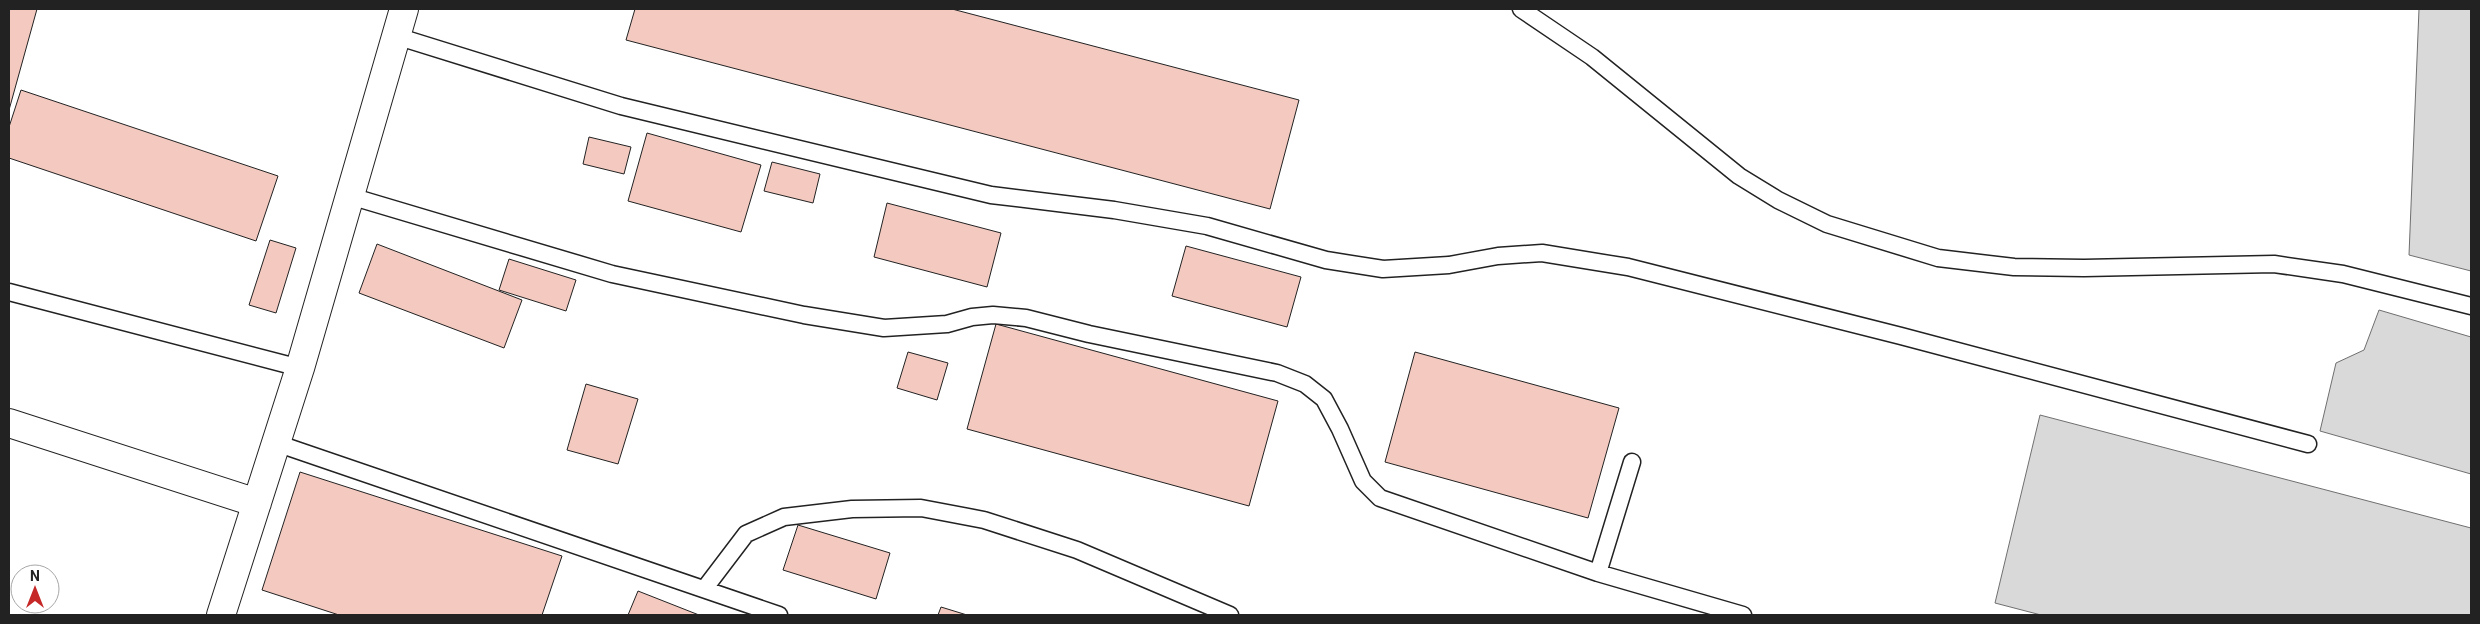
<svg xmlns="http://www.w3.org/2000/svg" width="2480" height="624" font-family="Roboto,sans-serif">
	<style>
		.water { fill: #d9d9d9; stroke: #6f6f6f }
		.building { fill: #f3c9c0; stroke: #222 }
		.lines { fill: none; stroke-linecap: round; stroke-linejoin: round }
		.lane-casing { stroke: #222; stroke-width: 19 }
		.street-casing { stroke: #222; stroke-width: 30 }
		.lane { stroke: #fff; stroke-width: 16 }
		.street { stroke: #fff; stroke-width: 28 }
	</style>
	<rect width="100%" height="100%" fill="#fff"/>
	<path class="water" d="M2419,9H2471V271L2409,255Z
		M2379,310L2471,337V474L2320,431L2336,363L2364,350Z
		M2040,415L2471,528V615H2041L1995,603Z"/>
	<path class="building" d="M9,9H37L9,110Z
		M635,9H952L1299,100L1270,209L626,40Z
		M21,90L278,176L256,241L9,158V127Z
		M647,133L761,165L741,232L628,201Z
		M589,137L631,147L624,174L583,164Z
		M772,162L820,174L813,203L764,191Z
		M887,203L1001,233L987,287L874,257Z
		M270,240L296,248L276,313L249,305Z
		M377,244L522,300L504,348L359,293Z
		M1186,246L1301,277L1287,327L1172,296Z
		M509,259L576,280L566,311L499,290Z
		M996,324L1278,401L1249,506L967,429Z
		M908,352L948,363L937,400L897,388Z
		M1415,352L1619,408L1588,518L1385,462Z
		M586,384L638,399L618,464L567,450Z
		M300,472L562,556L542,615H339L262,590Z
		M798,525L890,553L876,599L783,570Z
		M638,591L699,615H628Z
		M941,607L967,615H938Z"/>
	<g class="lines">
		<defs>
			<path id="lane" d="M1521,9L1592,57L1739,176L1778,200L1827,224L1938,258L2014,267L2084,268L2274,264L2343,274L2471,306
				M396,36L621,106L991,195L1114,210L1207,226L1326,260L1383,269L1449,265L1498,256L1542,253L1628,267L1901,336L2308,444
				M350,196L612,274L804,315L884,328L947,324L972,317L993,315L1026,318L1089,334L1277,373L1305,384L1324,399L1340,429L1363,481L1380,498L1598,573L1743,615
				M9,292L300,368
				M276,443L779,615
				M1598,573L1632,462
				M705,588L746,534L784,517L852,509L921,508L984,520L1077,550L1230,615"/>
			<path id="street" d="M9,423L257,503
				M221,615L300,368L404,9"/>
		</defs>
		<use href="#lane" class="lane-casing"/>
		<use href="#street" class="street-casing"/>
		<use href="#lane" class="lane"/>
		<use href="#street" class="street"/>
	</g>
	<rect width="2480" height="624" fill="none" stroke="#222222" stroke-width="20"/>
	<g transform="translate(35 589)"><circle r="24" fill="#ffffff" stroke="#a7a7a7"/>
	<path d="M0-4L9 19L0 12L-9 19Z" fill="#c62828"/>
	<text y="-8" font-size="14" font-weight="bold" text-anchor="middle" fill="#222222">N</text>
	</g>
</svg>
